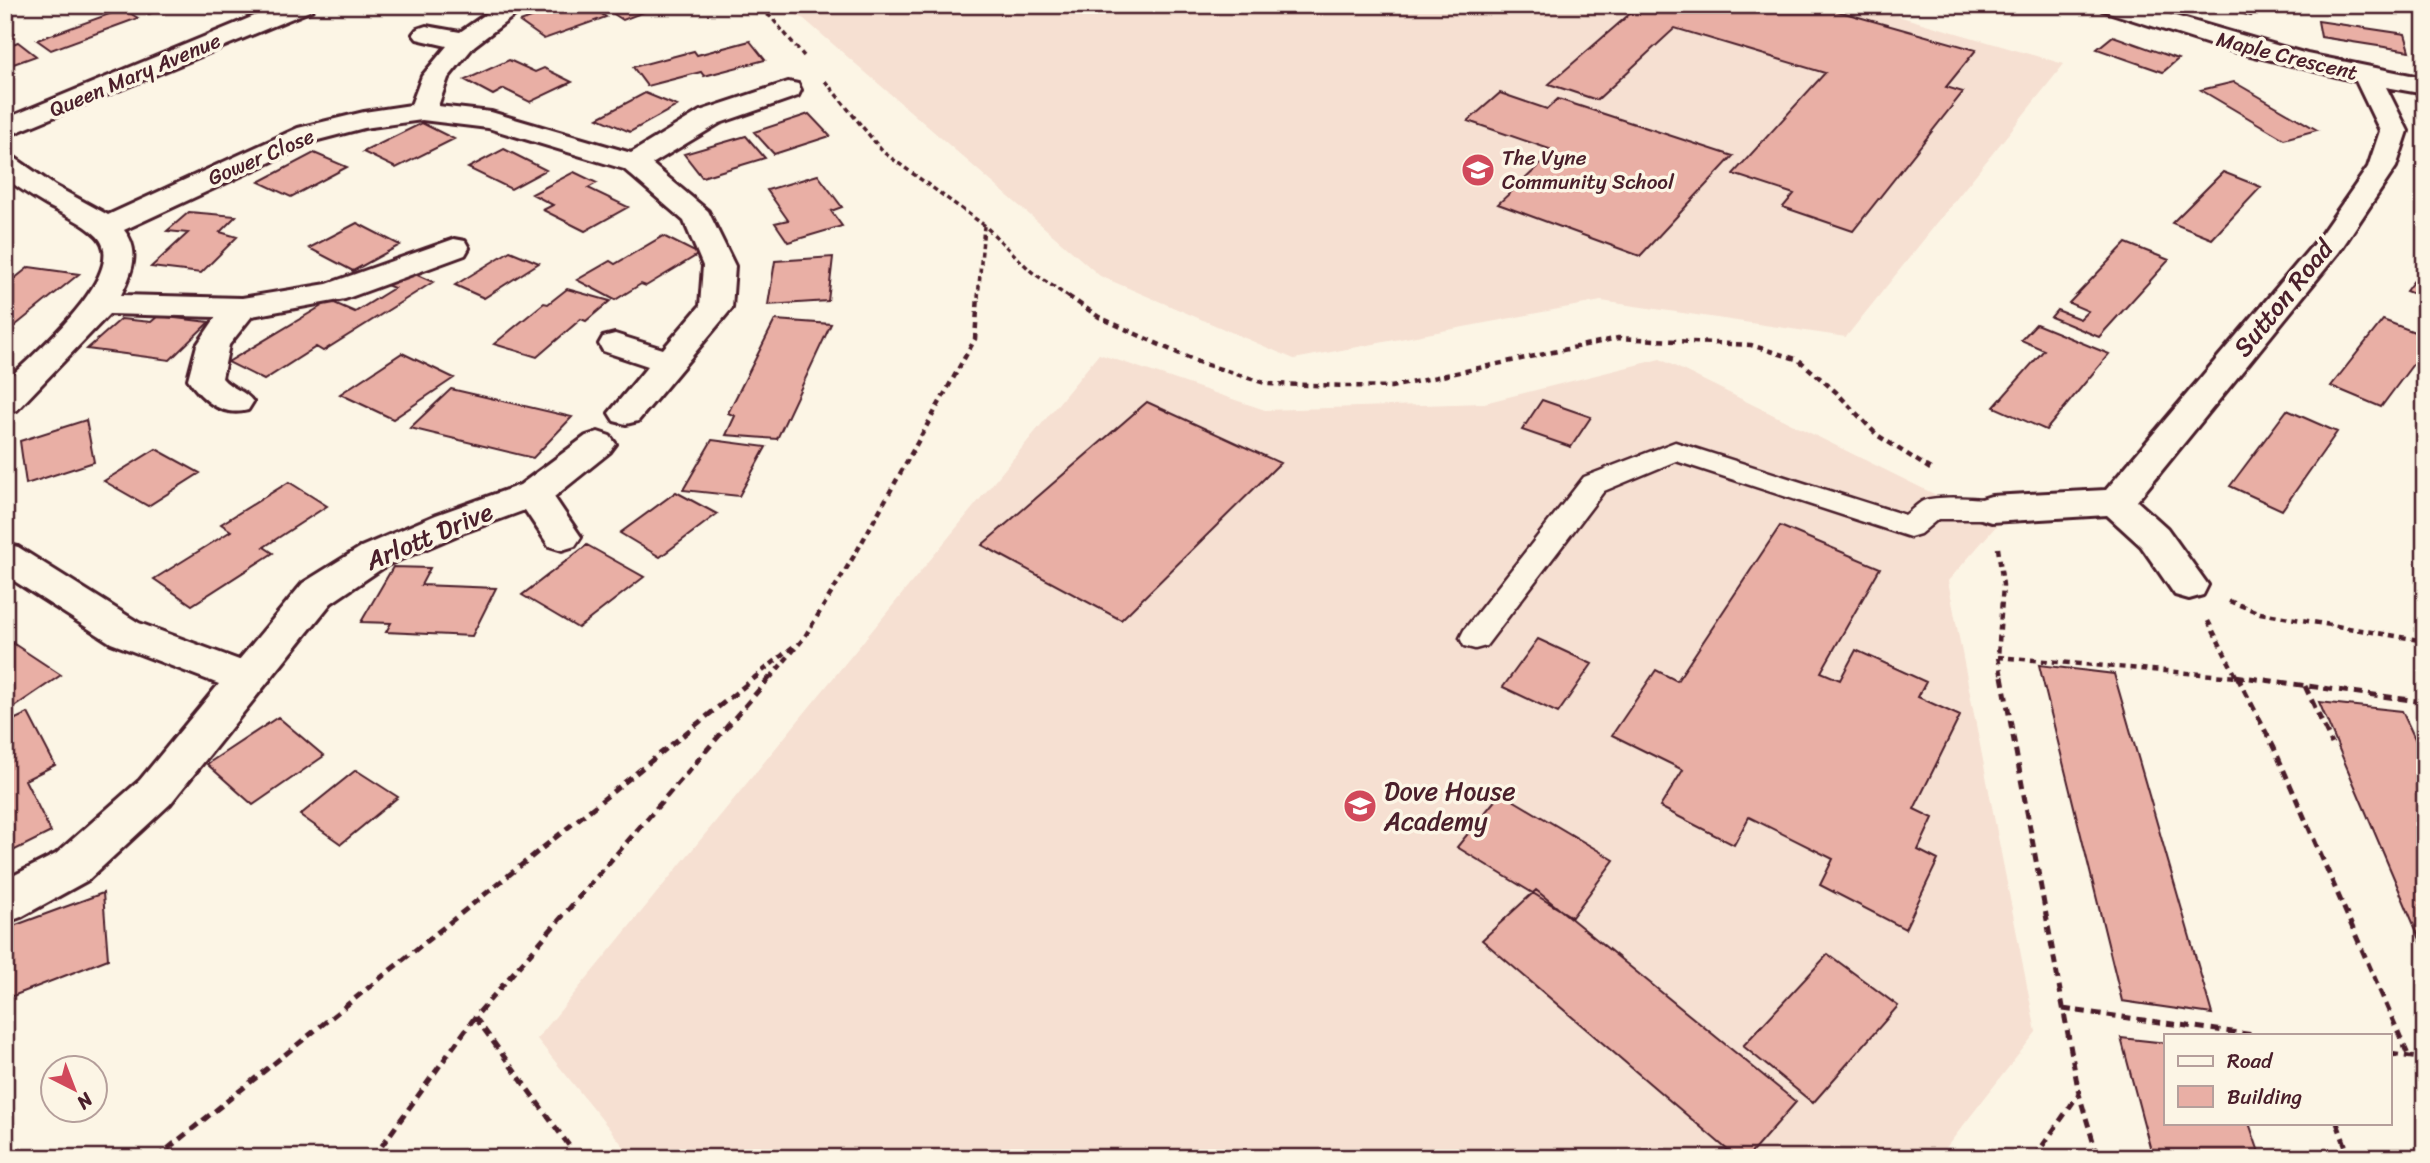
<svg xmlns="http://www.w3.org/2000/svg" width="2430" height="1163" font-family="Sriracha,sans-serif">
	<style>
		.built { fill: #f6e0d2 }
		.building { fill: #e9afa5; stroke: #4a1f2b; stroke-width: 2 }
		.lines { fill: none; stroke-linecap: round; stroke-linejoin: round }
		.service-casing { stroke: #4a1f2b; stroke-width: 5 }
		.minor-casing { stroke: #4a1f2b; stroke-width: 6 }
		.path-far2 { stroke: #4a1f2b; stroke-width: 3.5; stroke-dasharray: 5 3.5; stroke-linecap: butt }
		.path-far1 { stroke: #4a1f2b; stroke-width: 4.5; stroke-dasharray: 6 5; stroke-linecap: butt }
		.path { stroke: #4a1f2b; stroke-width: 5; stroke-dasharray: 9 6; stroke-linecap: butt }
		.service { fill: #fcf5e5; fill-rule: evenodd }
		.minor { fill: #fcf5e5; fill-rule: evenodd }
		.labels { text-anchor: middle; stroke-width: 7; stroke-linejoin: round; paint-order: stroke }
		.far-street-label { font-size: 21px; fill: #4a1f2b; stroke: #fcf5e5 }
		.far-poi-label { font-size: 21px; fill: #4a1f2b; stroke: #fcf5e5; text-anchor: start }
		.street-label { font-size: 26px; fill: #4a1f2b; stroke: #fcf5e5 }
		.poi-label { font-size: 26px; fill: #4a1f2b; stroke: #fcf5e5; text-anchor: start }
	</style>
	<rect width="100%" height="100%" fill="#fcf5e5"/>
	<filter id="ink" filterUnits="userSpaceOnUse"><feTurbulence type="fractalNoise" baseFrequency=".0143" numOctaves="2"/><feDisplacementMap in="SourceGraphic" scale="14" xChannelSelector="R" yChannelSelector="G"/><feConvolveMatrix kernelMatrix="1 2 1 2 8 2 1 2 1" color-interpolation-filters="sRGB"/></filter>
	<g filter="url(#ink)">
		<path class="built" d="M778,5H1860L2064,64L1846,337L1601,301L1294,359L1100,276L804,19Z
			M1099,354L1265,410L1484,403L1660,359L1997,525L1948,581L2036,1032L1938,1158H633L537,1039Z"/>
		<path class="building" d="M135,5H173L149,14Z
			M568,5H589L606,17L544,39L520,22Z
			M600,5H662L623,20Z
			M1640,5H1825L1823,7L1976,50L1946,87L1963,92L1853,231L1783,207L1794,194L1733,174L1825,73L1675,28L1597,100L1549,84Z
			M2212,5H2256L2259,6L2251,16Z
			M123,9L138,18L51,50L37,40Z
			M2318,21L2405,34L2410,51L2321,37Z
			M2113,36L2178,59L2163,72L2097,49Z
			M750,41L765,60L704,76L701,72L647,86L633,67L694,51L697,55Z
			M18,42L36,56L5,67V47Z
			M509,60L535,72L544,68L572,82L530,102L504,89L493,95L465,80Z
			M2234,82L2317,130L2284,139L2201,90Z
			M645,93L677,106L630,132L598,118Z
			M1500,93L1547,109L1558,99L1733,156L1640,256L1498,204L1555,151L1468,121Z
			M809,114L830,136L774,154L754,132Z
			M422,123L454,139L396,168L363,152Z
			M746,136L765,158L702,177L684,154Z
			M504,149L546,170L511,189L468,168Z
			M314,153L347,167L291,197L259,182Z
			M574,172L597,183L588,188L628,207L585,231L543,210L553,205L532,194Z
			M2223,172L2261,187L2212,239L2172,223Z
			M818,175L842,207L831,211L842,226L788,242L775,223L788,220L767,190Z
			M189,212L236,216L220,232L237,237L201,273L151,267L188,233L167,231Z
			M357,223L400,245L353,271L309,248Z
			M663,236L699,254L646,286L641,284L615,300L577,280L610,261L615,264Z
			M2126,243L2169,260L2099,337L2051,317L2057,310L2080,319L2088,311L2069,303Z
			M510,251L539,263L484,298L455,285Z
			M833,257L828,301L768,305L775,261Z
			M2425,266V298L2406,291Z
			M29,267L79,274L5,334V286Z
			M406,270L433,282L323,351L316,347L264,380L228,362L330,301L355,312L394,288L384,284Z
			M567,289L610,301L586,321L581,319L537,357L494,344L544,303L548,304Z
			M158,316L209,322L170,360L87,349L121,319L151,322Z
			M775,320L831,324L777,439L726,435L735,416L728,413Z
			M2383,320L2425,336V348L2381,407L2331,386Z
			M2036,324L2109,354L2046,430L1994,407L2044,350L2021,340Z
			M402,353L454,378L393,419L340,394Z
			M451,389L572,417L533,458L410,428Z
			M1542,400L1591,417L1571,447L1522,430Z
			M1147,402L1280,463L1121,620L982,545Z
			M2287,410L2337,432L2282,510L2230,486Z
			M86,420L94,462L26,484L20,441Z
			M712,440L766,447L739,496L683,490Z
			M156,449L200,473L148,506L104,481Z
			M289,482L327,506L264,547L273,553L192,605L154,579L231,531L221,524Z
			M676,492L717,514L660,557L620,533Z
			M1780,526L1880,568L1821,672L1840,680L1856,650L1926,682L1918,697L1960,716L1914,809L1933,818L1918,850L1938,860L1905,929L1820,885L1833,859L1749,817L1734,845L1660,807L1683,770L1612,735L1656,670L1677,681Z
			M587,545L644,577L578,628L522,595Z
			M393,567L430,568L421,585L496,588L472,636L386,632L391,623L361,622Z
			M5,638L61,675L5,713Z
			M1538,639L1592,664L1558,713L1503,687Z
			M2039,665L2114,674L2212,1014L2122,1001Z
			M2319,702L2402,711L2425,760V951Z
			M28,713L55,765L25,780L51,832L5,855V724Z
			M278,717L324,756L253,805L207,764Z
			M356,770L398,797L341,844L300,815Z
			M1501,793L1614,860L1572,917L1457,847Z
			M1536,890L1796,1102L1747,1158H1737L1482,940Z
			M103,893L108,959L5,999V929Z
			M1828,954L1898,1006L1813,1103L1743,1046Z
			M2121,1038L2166,1043V1123H2249L2261,1158H2153Z"/>
		<g class="lines">
			<defs>
				<path id="service" d="M1675,442L1905,515C1911,511 1917,504 1923,501C1938,495 1985,498 2001,502L2005,509L2001,516L1991,519H1938L1920,534L1910,537L1676,461L1604,491L1486,646L1475,649L1464,646L1460,638L1464,630L1584,477Z"/>
				<path id="minor" d="M281,5H315L312,10L5,137V119Z
					M499,5H528L474,46L448,78L438,106L491,112L631,153L700,111L788,82L798,84L801,90L798,96L720,123L652,164L708,211L735,266L732,308L638,421L626,424L614,421L609,413L648,366L603,351L599,344L603,337L615,334L663,349L700,306L703,266L684,221L624,169L488,128L422,120L364,128L318,140L124,230C141,251 132,273 121,295L242,298L327,284L454,239L465,241L469,248L465,255L345,299L252,316L229,345L222,378C231,389 245,390 253,402L248,410C222,417 202,400 188,379L197,345L216,317L109,314L17,410L5,413V382C28,359 133,272 97,236C83,222 63,214 46,205C32,197 18,187 5,178V155L15,158L55,186L108,215L298,128L364,112L411,105L422,76L447,46L417,39L413,34L417,29L426,26L460,32Z
					M2099,5H2137L2307,54L2425,78V94L2386,87L2408,131L2396,167L2339,252L2137,501L2167,528L2208,585L2203,595L2189,599L2175,595L2141,546L2107,515L1991,522L1978,518L1973,509L1978,500L1991,496L2106,490L2317,240L2368,167L2380,131L2356,81L2218,47L2102,10Z
					M598,432L610,436L616,444L610,452L554,497L581,537L575,546L562,550L549,546L525,510L462,533L387,565L331,603L170,804L88,880L21,917L5,923V880L56,854L140,780L219,684L111,643L5,575V544L18,547L139,623L239,660L303,583L361,547L436,515L520,485L586,436Z"/>
			</defs>
			<use href="#service" class="service-casing"/>
			<use href="#minor" class="minor-casing"/>
			<path class="path-far2" d="M753,5L771,17L804,56
				M825,81L883,152L984,225L1032,272L1070,298
				M978,298L984,226"/>
			<path class="path-far1" d="M1068,296L1099,317L1195,361L1268,384L1391,387L1618,338L1751,345L1799,360L1836,392L1877,435L1932,470
				M1998,548L2003,585L1998,657L2002,678
				M2229,601L2260,613L2425,641
				M2208,621L2237,678
				M1998,657L2248,678
				M754,678L795,645
				M770,678L804,638L857,551L975,339L978,296"/>
			<path class="path" d="M2002,676L2079,1094L2098,1158
				M2235,676L2425,702
				M2237,676L2274,748L2409,1057
				M2305,686L2332,744
				M2063,1009L2254,1035
				M475,1017L578,1158
				M2390,1054L2425,1059
				M2337,1123L2350,1158
				M156,1158L757,676
				M373,1158L475,1017L771,676
				M2034,1158L2078,1095"/>
			<use href="#service" class="service"/>
			<use href="#minor" class="minor"/>
		</g>
	</g>
	<defs>
		<symbol id="school-disc" viewBox="-11 -11 22 22"><circle r="9.5" fill="#d1495b" stroke="#fcf5e5"/><path d="M0-5L7-2L0 1L-7-2ZM-4 1L0 2.5L4 1V4Q0 6-4 4Z" fill="#fff"/></symbol>
	</defs>
	<g fill-rule="evenodd">
		<use href="#school-disc" x="1459" y="151" width="38" height="38"/>
		<use href="#school-disc" x="1341" y="787" width="38" height="38"/>
	</g>
	<g class="labels">
		<g class="far-street-label">
			<text transform="translate(2287 56) rotate(14)" y="7">Maple Crescent</text>
			<text transform="translate(135 75) rotate(-23)" y="7">Queen Mary Avenue</text>
			<text transform="translate(261 157) rotate(-23)" y="7">Gower Close</text>
		</g>
		<g class="far-poi-label">
			<text x="1502" y="165">The Vyne<tspan x="1502" dy="24">Community School</tspan></text>
		</g>
		<g class="street-label">
			<text transform="translate(2283 298) rotate(-51)" y="9">Sutton Road</text>
			<text transform="translate(429 536) rotate(-23)" y="9">Arlott Drive</text>
		</g>
		<g class="poi-label">
			<text x="1384" y="800">Dove House<tspan x="1384" dy="30">Academy</tspan></text>
		</g>
	</g>
	<rect width="2430" height="1163" fill="none" stroke="#fcf5e5" stroke-width="28"/>
	<rect x="14" y="14" width="2402" height="1135" fill="none" stroke="#4a1f2b" stroke-width="2.5" filter="url(#ink)"/>
	<rect x="2164" y="1034" width="228" height="91" fill="#fcf5e5" stroke="#b59f9b" stroke-width="2"/>
	<rect x="2178" y="1056" width="35" height="10" fill="#fcf5e5" stroke="#b59f9b" stroke-width="2"/>
	<text x="2227" y="1068" font-size="21" fill="#4a1f2b">Road</text>
	<rect x="2178" y="1086" width="35" height="21" fill="#e9afa5" stroke="#b59f9b" stroke-width="2"/>
	<text x="2227" y="1104" font-size="21" fill="#4a1f2b">Building</text>
	<g transform="translate(74 1089) rotate(138)"><circle r="33" fill="#fcf5e5" stroke="#b59f9b" stroke-width="2"/>
	<path d="M0-5L12 26L0 18L-12 26Z" fill="#d1495b"/>
	<text y="-10" font-size="19" font-weight="bold" text-anchor="middle" fill="#4a1f2b">N</text>
	</g>
</svg>
